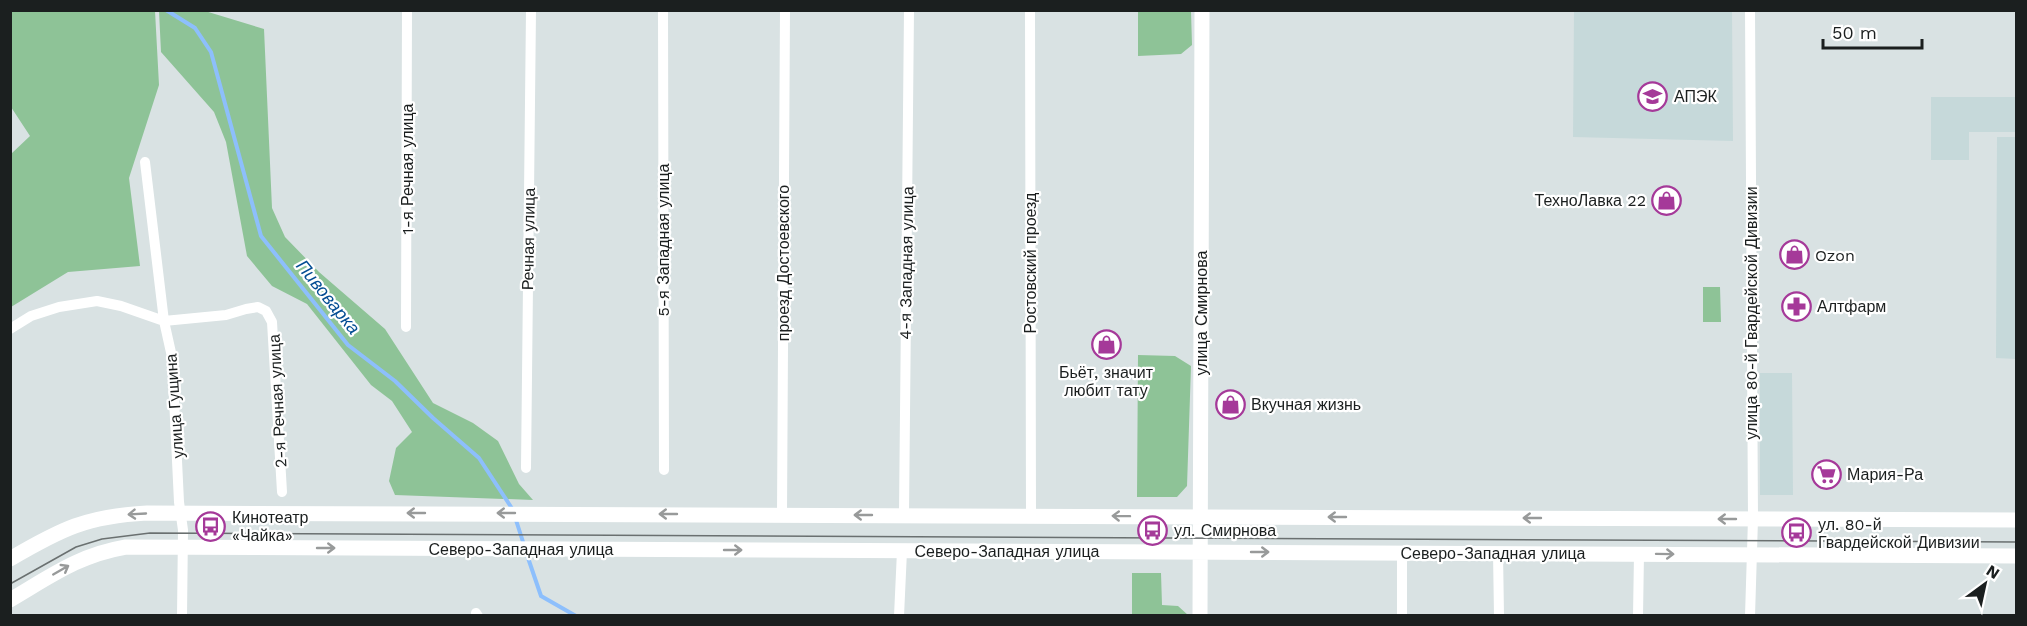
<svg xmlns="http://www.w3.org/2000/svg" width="2027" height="626" font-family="'Work Sans',sans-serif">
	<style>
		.built { fill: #c6d9da }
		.green { fill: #8ec397 }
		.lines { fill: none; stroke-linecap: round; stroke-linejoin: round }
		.stream { stroke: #8dbffc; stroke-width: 4 }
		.street { stroke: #fff; stroke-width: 10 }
		.secondary { stroke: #fff; stroke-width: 15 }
		.tram { stroke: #6a7070; stroke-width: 1.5 }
		.oneway { stroke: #989a9a }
		.labels { text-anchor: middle; stroke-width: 4.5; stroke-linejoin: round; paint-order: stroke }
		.poi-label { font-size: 16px; fill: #1b1f1f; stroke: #fff; text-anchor: start }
		.street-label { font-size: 16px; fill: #1b1f1f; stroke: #fff }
		.water-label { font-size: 18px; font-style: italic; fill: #044d93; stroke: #fff }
	</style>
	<rect width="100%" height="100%" fill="#d9e2e3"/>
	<path class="built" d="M1574,11H1732L1733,141L1573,137Z
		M1931,97H2016V132H1969V160H1931Z
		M1997,137H2016V359L1996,358Z
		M1760,373H1792L1793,495H1760Z"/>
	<path class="green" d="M11,10L155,11L159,85L129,178L140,266L68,272L11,307V154L30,136L11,107Z
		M159,11H205L264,29L272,208L285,237L319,272L385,329L433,403L473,423L498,441L519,484L533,500L395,495L389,481L396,448L412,432L392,401L371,385L307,304L272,286L247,256L226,142L214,112L161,52Z
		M1138,11H1191L1192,45L1181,54L1138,56Z
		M1703,287H1720L1721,322H1703Z
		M1138,355L1175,356L1191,366L1187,486L1177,497H1137Z
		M1132,573H1161L1162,605L1178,606L1188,615H1132Z"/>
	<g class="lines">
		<path class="stream" d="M166,10L195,28L211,52L261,236L348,345L395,381L433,418L479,458L513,510
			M515,517L524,545
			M526,552L541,596L576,616"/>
		<path class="street" d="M663,10L664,470
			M1030,10L1031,516
			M145,162L164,321L172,357L179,502L183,530L182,616
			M406,327L407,10
			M10,329L31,316L59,307L97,301L121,306L164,321L226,315L246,309L258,307L266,311L272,322L282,492
			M526,468L531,10
			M782,515L785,10
			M904,515L909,10
			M1498,552L1499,616
			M476,613L478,616
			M899,616L902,551
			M1402,616V552
			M1638,616L1639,554
			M1750,616L1753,519L1750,10"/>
		<path class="secondary" d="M10,559C61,529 87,516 147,513L2016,520
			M10,600C51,576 79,555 126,547L2016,556
			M1200,616L1202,10"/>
		<path class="tram" d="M10,584L76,547L102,539L150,533L2016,542"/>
	</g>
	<defs><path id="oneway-shaft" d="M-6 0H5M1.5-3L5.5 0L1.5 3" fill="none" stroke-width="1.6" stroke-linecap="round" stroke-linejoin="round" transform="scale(1.5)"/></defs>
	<g class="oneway">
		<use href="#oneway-shaft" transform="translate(416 513) rotate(-180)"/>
		<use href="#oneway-shaft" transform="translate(506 513) rotate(-180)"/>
		<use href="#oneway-shaft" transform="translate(137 514) rotate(177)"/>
		<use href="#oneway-shaft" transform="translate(668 514) rotate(-180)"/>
		<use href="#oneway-shaft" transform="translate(863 515) rotate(-180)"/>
		<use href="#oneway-shaft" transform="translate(1121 516) rotate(-179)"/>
		<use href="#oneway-shaft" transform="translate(1337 517) rotate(-180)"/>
		<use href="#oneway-shaft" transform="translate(1532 518) rotate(-180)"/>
		<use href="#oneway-shaft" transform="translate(1727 519) rotate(-180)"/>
		<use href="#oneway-shaft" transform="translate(326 548)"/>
		<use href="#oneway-shaft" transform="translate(733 550)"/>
		<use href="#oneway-shaft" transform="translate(1260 552)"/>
		<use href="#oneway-shaft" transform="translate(1665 554) rotate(1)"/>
		<use href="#oneway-shaft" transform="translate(61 570) rotate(-30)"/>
	</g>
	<defs>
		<symbol id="university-ring" viewBox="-11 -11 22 22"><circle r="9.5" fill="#fff" stroke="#a53999" stroke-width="1.5"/><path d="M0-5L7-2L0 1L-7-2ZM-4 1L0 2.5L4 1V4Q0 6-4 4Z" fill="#a53999"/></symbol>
		<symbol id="shop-ring" viewBox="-11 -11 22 22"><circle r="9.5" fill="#fff" stroke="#a53999" stroke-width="1.5"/><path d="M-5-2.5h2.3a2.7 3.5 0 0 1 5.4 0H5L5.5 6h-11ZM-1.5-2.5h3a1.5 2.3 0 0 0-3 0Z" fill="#a53999"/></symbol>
		<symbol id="pharmacy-ring" viewBox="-11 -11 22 22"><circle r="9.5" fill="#fff" stroke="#a53999" stroke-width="1.5"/><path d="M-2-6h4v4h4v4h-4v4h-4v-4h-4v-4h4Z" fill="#a53999"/></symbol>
		<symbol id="supermarket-ring" viewBox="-11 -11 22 22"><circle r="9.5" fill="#fff" stroke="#a53999" stroke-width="1.5"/><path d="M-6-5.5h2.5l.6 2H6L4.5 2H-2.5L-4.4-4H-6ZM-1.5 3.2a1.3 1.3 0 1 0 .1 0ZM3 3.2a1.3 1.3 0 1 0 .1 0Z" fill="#a53999"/></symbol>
		<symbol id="bus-ring" viewBox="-11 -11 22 22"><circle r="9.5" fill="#fff" stroke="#a53999" stroke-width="1.5"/><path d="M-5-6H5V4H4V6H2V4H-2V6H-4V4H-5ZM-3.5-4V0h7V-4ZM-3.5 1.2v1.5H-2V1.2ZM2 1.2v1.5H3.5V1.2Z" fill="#a53999"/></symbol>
	</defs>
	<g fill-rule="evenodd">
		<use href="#university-ring" x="1636" y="80" width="33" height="33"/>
		<use href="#shop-ring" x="1650" y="184" width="33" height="33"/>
		<use href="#shop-ring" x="1778" y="238" width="33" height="33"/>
		<use href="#pharmacy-ring" x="1780" y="290" width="33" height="33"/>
		<use href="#shop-ring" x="1090" y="328" width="33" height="33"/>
		<use href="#shop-ring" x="1214" y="388" width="33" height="33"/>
		<use href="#supermarket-ring" x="1810" y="458" width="33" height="33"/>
		<use href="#bus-ring" x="194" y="510" width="33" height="33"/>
		<use href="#bus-ring" x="1136" y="514" width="33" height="33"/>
		<use href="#bus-ring" x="1780" y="516" width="33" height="33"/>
	</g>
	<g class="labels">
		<g class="poi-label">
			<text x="1674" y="102">АПЭК</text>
			<text x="1646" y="206" text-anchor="end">ТехноЛавка 22</text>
			<text x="1815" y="261">Ozon</text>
			<text x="1817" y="312">Алтфарм</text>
			<text x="1106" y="378" text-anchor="middle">Бьёт, значит<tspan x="1106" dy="18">любит тату</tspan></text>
			<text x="1251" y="410">Вкучная жизнь</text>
			<text x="1847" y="480">Мария-Ра</text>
			<text x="232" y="523">Кинотеатр<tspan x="232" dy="18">«Чайка»</tspan></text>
			<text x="1818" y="530">ул. 80-й<tspan x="1818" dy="18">Гвардейской Дивизии</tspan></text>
			<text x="1174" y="536">ул. Смирнова</text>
		</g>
		<g class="street-label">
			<text transform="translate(407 169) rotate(-90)" y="6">1-я Речная улица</text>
			<text transform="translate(528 239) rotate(-89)" y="6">Речная улица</text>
			<text transform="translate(663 240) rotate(-90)" y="6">5-я Западная улица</text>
			<text transform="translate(783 263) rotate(-90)" y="6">проезд Достоевского</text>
			<text transform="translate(906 263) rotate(-89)" y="6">4-я Западная улица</text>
			<text transform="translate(1030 263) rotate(-90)" y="6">Ростовский проезд</text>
			<text transform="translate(1201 313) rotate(-90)" y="6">улица Смирнова</text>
			<text transform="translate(1751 313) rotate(-90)" y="6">улица 80-й Гвардейской Дивизии</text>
			<text transform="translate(277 401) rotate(-93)" y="6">2-я Речная улица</text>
			<text transform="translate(174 406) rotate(-94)" y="6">улица Гущина</text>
			<text x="521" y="555">Северо-Западная улица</text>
			<text x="1007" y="557">Северо-Западная улица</text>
			<text x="1493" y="559">Северо-Западная улица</text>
		</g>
		<g class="water-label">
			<text transform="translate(328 297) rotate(51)" y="6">Пивоварка</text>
		</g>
	</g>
	<rect width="2027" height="626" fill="none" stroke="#1b1f1f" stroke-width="24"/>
	<g transform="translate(1985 584) rotate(33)" stroke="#ffffff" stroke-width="4.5" paint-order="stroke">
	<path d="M0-4.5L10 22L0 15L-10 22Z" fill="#1b1f1f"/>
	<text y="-9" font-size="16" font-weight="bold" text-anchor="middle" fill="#1b1f1f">N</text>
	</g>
	<path d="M1823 39v9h99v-9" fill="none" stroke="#1b1f1f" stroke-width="3"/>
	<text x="1832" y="39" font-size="18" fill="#1b1f1f" stroke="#ffffff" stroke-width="4.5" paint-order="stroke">50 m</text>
</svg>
